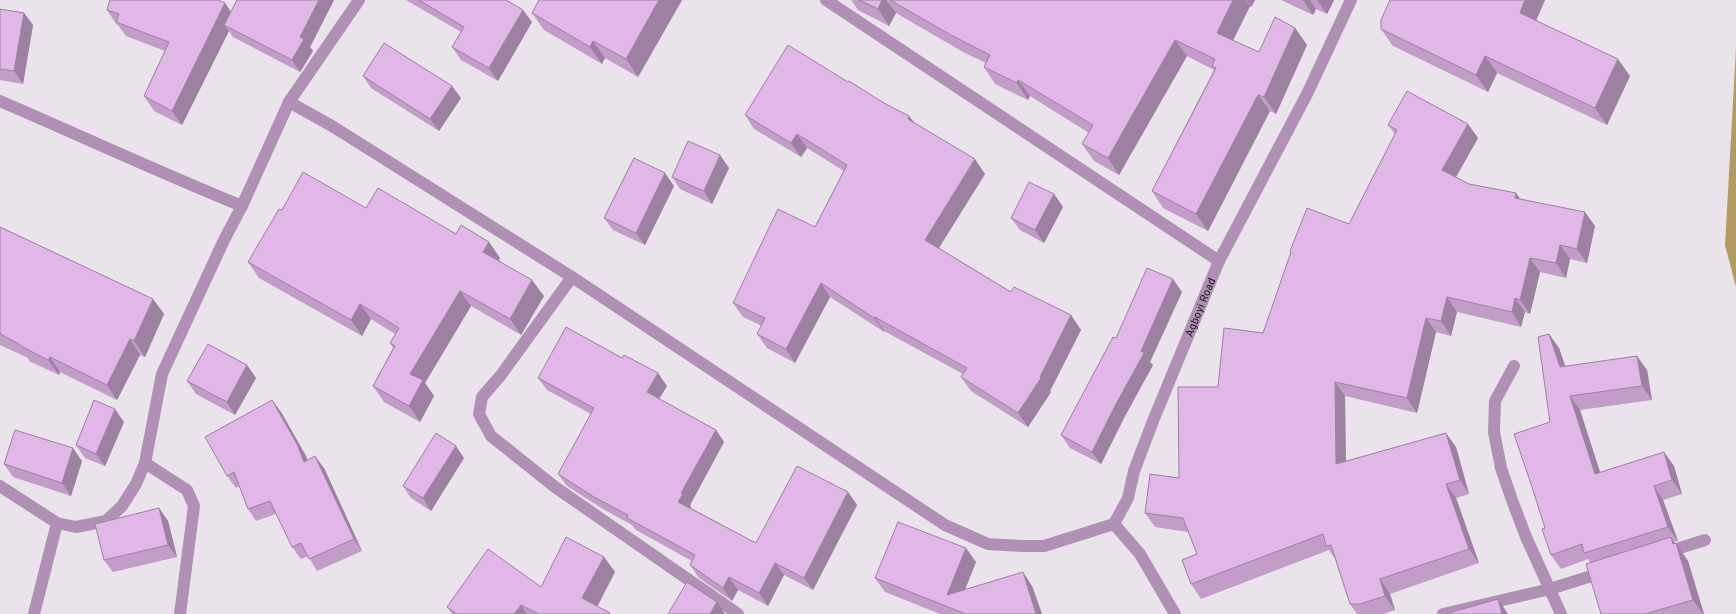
<svg xmlns="http://www.w3.org/2000/svg" width="1736" height="614" font-family="Overpass,sans-serif">
	<style>
		.water { fill: #b39962 }
		.lines { fill: none; stroke-linecap: round; stroke-linejoin: round }
		.street { stroke: #b091b5; stroke-width: 12 }
		.wall { fill: #c19dc7 }
		.shaded-wall { fill: #9d80a2 }
		.building { fill: #e0b7e7; stroke: #9d80a2 }
		.labels { text-anchor: middle; stroke-width: 3.5; stroke-linejoin: round; paint-order: stroke }
		.street-label { font-size: 11px; fill: #201d20; stroke: #fff }
	</style>
	<rect width="100%" height="100%" fill="#eae3eb"/>
	<path class="water" d="M1736,48V287L1725,245Z"/>
	<g class="lines">
		<g class="street">
			<path d="M826,0L1219,261"/>
			<path d="M0,101C81,136 161,173 242,206"/>
			<path d="M289,102L332,126L572,277L945,525L988,544L1023,546H1044L1114,524"/>
			<path d="M572,277L501,375L482,397L479,414L491,436L555,487L738,614"/>
			<path d="M1514,366L1495,401L1494,432L1501,468L1512,500L1526,537L1561,614"/>
			<path d="M145,463L187,490L194,506L180,614"/>
			<path d="M0,486L57,523L76,527L106,521L122,506L136,484L145,463L162,374L224,240L242,206L289,102L359,0"/>
			<path d="M1664,553L1705,540"/>
			<path d="M34,614L57,523"/>
			<path id="s1" d="M1175,614L1140,554L1114,524L1128,498L1134,471L1153,421L1219,261L1307,94L1351,0"/>
			<path d="M1443,614L1550,589L1604,572"/>
		</g>
	</g>
	<path class="wall" d="M237,0H334L310,47L313,51L300,72L233,37L229,31L182,125L154,111L144,96L165,51L126,36L118,25H117L107,10L225,3L231,12Z
		M406,0H506L523,10L532,22L498,81L461,60L452,47L461,32Z
		M682,0L638,77L605,58L602,64L544,30L532,13Z
		M851,0H1255L1251,7L1250,6L1233,41L1259,52L1295,28L1307,45L1276,114L1270,111L1208,231L1163,208L1152,191L1214,70L1187,56L1119,175L1094,161L1082,144L1089,133L1030,96L1028,100L995,84L984,67L986,63L963,52L896,13L889,26L858,10Z
		M1281,0H1334L1327,14L1316,9L1313,15Z
		M1390,0H1545L1536,20L1630,76L1607,125L1497,73L1488,92L1393,46L1381,29Z
		M0,9L24,13L33,25L23,84L0,80Z
		M363,76L461,98L439,131L371,88Z
		M848,82L884,103L909,116L914,122L985,174L939,248L1011,292L1071,315L1081,330L1050,391L1051,392L1028,427L971,391L961,377L963,374L884,331V332L830,297L795,363L767,348L757,334L762,326L743,317L733,303L815,227L844,171L807,148L801,157L754,129L745,115Z
		M1468,124L1478,138L1456,177L1469,184L1516,193L1520,199L1595,226L1587,263L1570,259L1566,278L1540,272L1530,314L1525,312L1521,327L1457,312L1451,336L1436,332L1417,413L1345,396L1346,461L1456,447L1469,494L1456,498L1479,563L1390,594L1395,610L1383,614H1357L1350,604L1335,559L1329,550L1201,599L1191,584L1197,554L1188,532L1155,527L1145,513L1179,478L1218,387L1263,333L1291,253L1290,251L1349,224L1395,134L1388,125Z
		M729,168L712,204L680,189L672,177Z
		M674,186L645,245L613,230L604,218Z
		M1054,194L1063,207L1044,243L1020,230L1011,218Z
		M366,208L456,234L489,242L500,258L499,260L544,296L521,335L471,306L425,383L434,396L420,422L384,402L373,386L393,348L390,343L395,334L371,319L362,336L259,278L248,262L282,210Z
		M0,227L153,299L164,314L145,357L140,355L117,400L60,372L59,375L29,361L28,358L0,345Z
		M1182,292L1150,362L1153,365L1124,418L1101,464L1070,448L1061,435L1116,338Z
		M1549,334L1559,348L1565,366L1647,370L1652,400L1580,410L1600,472L1674,466L1682,494L1663,500L1678,541L1674,542L1688,561L1704,614H1601L1591,563L1588,559L1561,569L1551,555L1545,528L1550,422Z
		M247,365L256,378L235,415L196,394L187,381Z
		M538,378L667,386L659,399L716,430L724,442L690,505L691,507V508L756,543L848,492L857,505L813,590L784,575L768,606L738,590L732,601L699,578L690,565L692,561L636,530L632,525L603,509L567,486L558,474L591,414L547,390Z
		M281,412L306,456L307,460L324,468L362,551L317,571L308,556L301,559L292,547L276,514L256,521L248,509L240,486L236,488L227,476Z
		M124,422L105,466L85,458L76,445Z
		M464,458L431,511L411,498L403,486Z
		M82,461L71,496L13,477L4,464Z
		M159,508L168,521L177,557L113,572L104,560Z
		M604,557L615,572L597,606L610,613L611,614H452L447,607L541,587Z
		M976,562L965,590L1032,586L1042,614H940L885,592L875,578Z"/>
	<path class="shaded-wall" d="M319,0H334L310,47L313,51L300,72L292,60L300,37Z
		M659,0H682L638,77L626,59Z
		M882,0H886L896,13L889,26L878,9Z
		M1233,0H1246L1250,6L1228,50L1217,33Z
		M1247,0H1255L1251,7Z
		M1303,0H1310L1316,9L1313,15Z
		M1317,0H1334L1327,14Z
		M1525,0H1545L1532,30L1520,13Z
		M225,3L235,18L224,25L229,31L182,125L172,111Z
		M523,10L532,22L498,81L489,68Z
		M24,13L33,25L23,84L14,71Z
		M1295,28L1307,45L1276,114L1264,97Z
		M1175,40L1187,56L1119,175L1108,158Z
		M593,41L605,58L602,64L590,47Z
		M1485,56L1497,73L1488,92L1476,75Z
		M1618,59L1630,76L1607,125L1595,108Z
		M1018,80L1030,96L1028,100L1017,83Z
		M452,86L461,98L439,131L430,119Z
		M1258,95L1270,111L1208,231L1196,214Z
		M909,116L919,130L908,119Z
		M1468,124L1478,138L1452,184L1442,170Z
		M797,134L807,148L801,157L791,143Z
		M720,155L729,168L712,204L704,191Z
		M975,159L985,174L935,254L925,240Z
		M665,173L674,186L645,245L636,233Z
		M1516,193L1526,207L1515,198Z
		M1054,194L1063,207L1044,243L1035,230Z
		M1585,212L1595,226L1587,263L1577,249Z
		M489,242L500,258L494,268L483,252Z
		M1560,245L1570,259L1566,278L1556,263Z
		M1530,258L1540,272L1530,314L1520,300Z
		M1173,279L1182,292L1150,362L1153,365L1124,418L1101,464L1092,452L1141,351Z
		M532,280L544,296L521,335L510,319Z
		M821,283L830,297L795,363L786,349Z
		M460,291L471,306L425,383L434,396L420,422L409,406L410,374Z
		M1447,297L1457,312L1451,336L1441,321Z
		M1515,298L1525,312L1521,327L1512,312Z
		M153,299L164,314L145,357L134,341Z
		M360,304L371,319L362,336L351,320Z
		M1071,315L1081,330L1050,391L1051,392L1028,427L1018,413L1040,377Z
		M875,317L884,331V332L874,318Z
		M1426,318L1436,332L1417,413L1407,398Z
		M1549,334L1559,348L1570,380L1560,367Z
		M130,339L140,355L117,400L107,385Z
		M1637,356L1647,370L1652,400L1642,386Z
		M50,357L60,372L59,375L48,360Z
		M247,365L256,378L235,415L227,402Z
		M658,373L667,386L656,404L647,392Z
		M1335,382L1345,396L1346,478L1336,464Z
		M1570,396L1580,410L1605,488L1595,474Z
		M272,400L281,412L306,456L312,475L304,462Z
		M115,409L124,422L105,466L96,454Z
		M716,430L724,442L690,505L691,507L687,515L678,502L681,493Z
		M1446,433L1456,447L1469,494L1460,480Z
		M456,446L464,458L431,511L423,498Z
		M73,448L82,461L71,496L62,483Z
		M1664,452L1674,466L1682,494L1672,480Z
		M315,456L324,468L362,551L354,539Z
		M1446,484L1456,498L1479,563L1469,549Z
		M1654,486L1663,500L1678,541L1668,527Z
		M848,492L857,505L813,590L804,578Z
		M159,508L168,521L177,557L168,545Z
		M1671,537L1677,547L1676,543L1688,561L1704,614H1703L1693,600Z
		M966,548L976,562L957,609L947,595Z
		M604,557L615,572L594,613L582,598Z
		M775,563L784,575L768,606L759,593Z
		M1023,572L1032,586L1042,614H1036Z
		M729,577L738,590L732,601L723,588Z
		M1380,579L1390,594L1395,610L1385,596Z
		M1498,599L1508,614H1502Z
		M717,602L725,614H710Z
		M521,605L527,614H514Z"/>
	<path class="building" d="M110,0H218L225,3L172,111L144,96L169,42L116,22L119,14L107,10Z
		M237,0H319L300,37L304,39L292,60L224,25Z
		M419,0H506L523,10L489,68L452,47L464,27Z
		M539,0H659L626,59L593,41L590,47L532,13Z
		M859,0H882L878,9Z
		M890,0H1233L1217,33L1259,52L1275,17L1295,28L1264,97L1258,95L1196,214L1152,191L1216,68L1212,66L1215,59L1175,40L1108,158L1082,144L1093,125L1018,80L1017,83L984,67L990,55L951,35Z
		M1390,0H1525L1520,13L1618,59L1595,108L1485,56L1476,75L1381,29V20Z
		M0,9L24,13L14,71L0,69Z
		M384,43L452,86L430,119L363,76Z
		M788,45L848,82L849,81L884,103L909,116L908,119L975,159L925,240L1011,292L1014,287L1071,315L1040,377L1041,378L1018,413L961,377L967,368L875,317L874,318L821,283L786,349L757,334L765,318L733,303L778,209L815,227L847,165L797,134L791,143L745,115Z
		M1407,91L1468,124L1442,170L1469,184L1516,193L1515,198L1585,212L1577,249L1560,245L1556,263L1530,258L1520,300L1515,298L1512,312L1447,297L1441,321L1426,318L1407,398L1335,382L1336,464L1446,433L1460,480L1446,484L1469,549L1380,579L1385,596L1360,604H1350L1331,545L1326,546L1323,534L1191,584L1182,560L1197,554L1183,518L1145,513L1150,474L1179,478L1178,387H1218L1224,328L1263,333L1291,252L1290,251L1307,208L1349,224L1397,130L1388,125Z
		M688,141L720,155L704,191L672,177Z
		M634,158L665,173L636,233L604,218Z
		M303,172L366,208L378,188L456,234L461,225L489,242L483,252L532,280L510,319L460,291L410,374L423,380L409,406L373,386L395,346L390,343L399,328L360,304L351,320L248,262L279,209L282,210Z
		M1029,182L1054,194L1035,230L1011,218Z
		M0,227L153,299L134,341L130,339L107,385L50,357L48,360L19,345V344L0,334Z
		M1147,268L1173,279L1141,351L1144,353L1115,406L1092,452L1061,435L1113,337L1116,338Z
		M566,327L622,358L624,355L658,373L647,392L716,430L681,493L683,494L678,502L756,543L797,466L848,492L804,578L775,563L759,593L729,577L723,588L690,565L695,555L627,518L628,515L594,497L558,474L594,408L538,378Z
		M1549,334L1560,367L1637,356L1642,386L1570,396L1595,474L1664,452L1672,480L1654,486L1668,527L1584,553L1582,544L1551,555L1542,529L1545,528L1532,487L1514,434L1550,422L1538,337Z
		M208,344L247,365L227,402L187,381Z
		M94,400L115,409L96,454L76,445Z
		M272,400L297,444L304,462L315,456L354,539L309,559L301,543L292,547L270,501L248,509L234,472L227,476L205,437Z
		M15,430L73,448L62,483L4,464Z
		M436,433L456,446L423,498L403,486Z
		M159,508L168,545L104,560L95,524Z
		M898,522L966,548L947,595L1023,572L1036,614H966L875,578Z
		M566,537L604,557L582,598L610,613L609,614H539L521,605L514,614H457L447,607L488,549L541,587Z
		M1671,537L1673,544L1676,543L1693,600L1645,614H1601L1586,564Z
		M687,582L717,602L710,614H668Z
		M1498,599L1502,614H1445Z"/>
	<g class="labels">
		<g class="street-label">
			<text dy="4" stroke="none"><textPath href="#s1" startOffset="343">Agboyi Road</textPath></text>
		</g>
	</g>
</svg>
